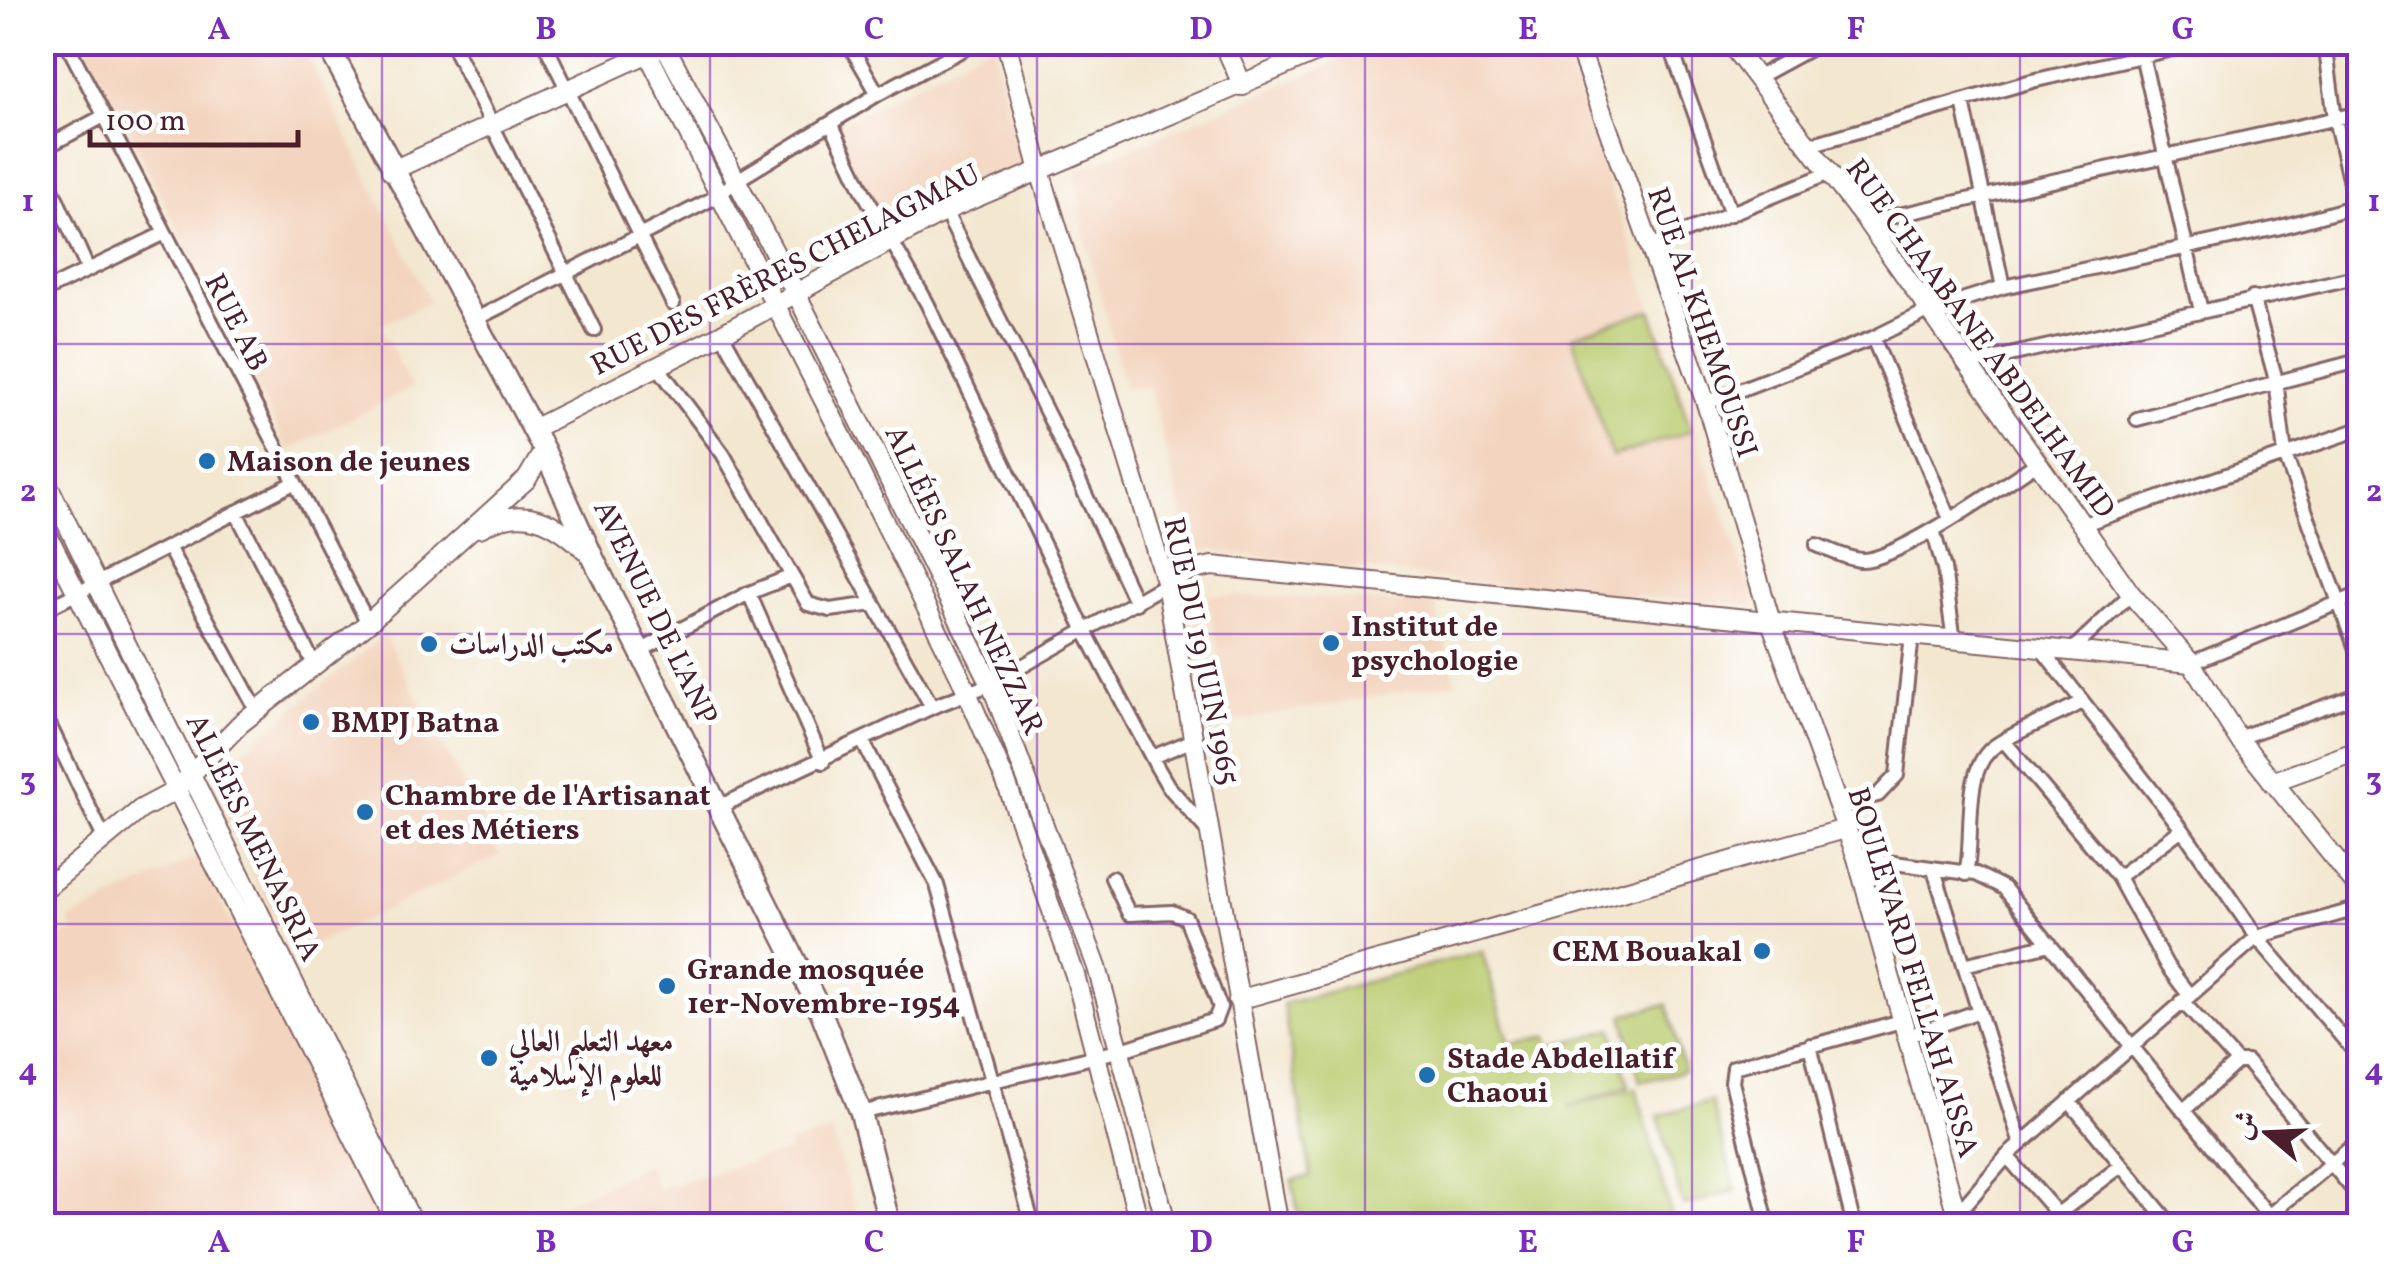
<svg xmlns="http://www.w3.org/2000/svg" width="2402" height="1268" font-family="Vollkorn,Amiri,serif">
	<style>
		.built { fill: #f3d4be }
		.green { fill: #bacb6e; stroke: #82754c; stroke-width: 2.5 }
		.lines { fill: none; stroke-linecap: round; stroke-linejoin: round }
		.street-casing { stroke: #856565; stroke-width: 18 }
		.secondary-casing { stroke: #856565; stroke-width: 22 }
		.primary-casing { stroke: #856565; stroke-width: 25 }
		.street { stroke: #fff; stroke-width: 12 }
		.secondary { stroke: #fff; stroke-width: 18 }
		.primary { stroke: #fff; stroke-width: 20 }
		.grid { fill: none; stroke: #7b2cbf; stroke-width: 2.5; stroke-opacity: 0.55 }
		.poi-dot { fill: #1f6fb2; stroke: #fff; stroke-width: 4 }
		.labels { text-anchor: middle; stroke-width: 10; stroke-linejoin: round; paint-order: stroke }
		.street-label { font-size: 30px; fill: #4a1f2b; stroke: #fff }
		.poi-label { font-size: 30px; font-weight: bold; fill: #4a1f2b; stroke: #fff; text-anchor: start }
		.neatline { fill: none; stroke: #7b2cbf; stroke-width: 4 }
		.grid-label { font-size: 32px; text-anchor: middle; font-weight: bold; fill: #7b2cbf }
	</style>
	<rect width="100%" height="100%" fill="#fff"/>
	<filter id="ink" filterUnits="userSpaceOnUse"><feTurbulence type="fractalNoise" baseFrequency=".01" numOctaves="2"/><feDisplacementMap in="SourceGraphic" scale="20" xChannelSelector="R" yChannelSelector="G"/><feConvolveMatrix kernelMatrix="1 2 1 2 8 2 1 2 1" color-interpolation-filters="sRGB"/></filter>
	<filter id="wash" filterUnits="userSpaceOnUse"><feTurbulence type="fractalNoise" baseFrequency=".0048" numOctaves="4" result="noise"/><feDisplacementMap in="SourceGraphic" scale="40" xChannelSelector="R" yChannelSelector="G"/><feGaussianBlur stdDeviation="2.25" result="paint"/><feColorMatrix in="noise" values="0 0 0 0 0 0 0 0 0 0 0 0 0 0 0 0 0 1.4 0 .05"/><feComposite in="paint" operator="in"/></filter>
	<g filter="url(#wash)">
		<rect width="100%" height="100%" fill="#f3e7d0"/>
		<path class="built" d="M84,43H301L430,302L380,325L412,388L288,450Z
			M993,43L1023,175L885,242L828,130Z
			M1381,43H1560L1756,606L1476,583L1192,548L1149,386L1125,388L1084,235L1076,171Z
			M1208,595L1434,603L1456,682L1232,722Z
			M384,634L500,855L294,954L212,793L217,773Z
			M197,857L379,1213L354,1225H43V946L74,931L69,920Z
			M832,1132L859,1224L518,1225L648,1164L656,1189L790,1151L788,1143Z"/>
		<path class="green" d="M1651,310L1691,431L1612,457L1572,336Z
			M1482,951L1510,1044L1548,1036L1552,1046L1613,1029L1629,1086L1568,1107L1636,1088L1674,1225H1300L1292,1180L1311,1176L1283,1004Z
			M1667,1004L1684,1071L1640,1082L1623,1015Z
			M1711,1101L1736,1191L1683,1206L1658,1116Z"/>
	</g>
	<g filter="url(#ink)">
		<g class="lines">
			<defs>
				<path id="street" d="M66,42L368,623
					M451,42L594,330
					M544,42L673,304
					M848,42L878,94
					M1669,42L1731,214
					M2139,42L2201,311
					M2325,42L2335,119L2360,226
					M1756,78L1822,42
					M1963,102L2003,287
					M831,123L864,193L927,303L1085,631L1157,767L1168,786L1208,831
					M1806,146L2032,81L2203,42
					M42,149L104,116
					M42,166L88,270
					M945,211L1052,423L1136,603
					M1867,222L2360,113
					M1648,247L1827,174
					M42,292L163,234
					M2253,298L2276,380L2285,455L2360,660
					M472,321L718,196L734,182L878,94L977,42
					M722,334L932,707
					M1873,338L1950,519
					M1965,365L2360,276
					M1706,403L1873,338L1930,310L2003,287L2277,228L2360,205
					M2137,419L2358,361
					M236,512L314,664
					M2084,524L2360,429
					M1933,530L1944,569L1954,641
					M1817,545C1830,550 1847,559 1861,560C1895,562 2005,484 2037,463
					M168,547L257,711
					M792,576L808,604L830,610L874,604
					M749,593L823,762
					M42,611L292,484
					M640,651L749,593L792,576L723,454L658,367
					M2044,652L2182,829L2257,937L2360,1058
					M2070,652L2131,594
					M2191,663L2360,594
					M42,710L104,838
					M2238,738L2360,694
					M2004,741L2118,877L2167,966L2189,995
					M863,742L937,885L1033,1226
					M1152,757L1196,739
					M1836,804L1878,795L1897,775L1912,635
					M719,807L932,707L991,684L1166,584
					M1857,858L1976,874L2004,888L2269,1216
					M1934,870L2021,1144
					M1966,874C1975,837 1961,769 1995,746C2021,728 2054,718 2081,702
					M2118,877L2182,829
					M1964,965L2050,944
					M2182,1001L2237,1062H2247L2360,1198
					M1909,1036L1979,1011
					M1810,1045L1854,1226
					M2069,1101L2172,1226
					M2183,1111L2237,1062
					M861,1113L1122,1050L1215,1020L1220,1007L1186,918L1172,912L1129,914L1112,878
					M2007,1156L2068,1226
					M1957,1214L2007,1156L2257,937L2360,908
					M2058,1214L2122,1165
					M1768,1226L1732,1082L1734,1067L1905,1020
					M2256,1226L2360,1140"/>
				<path id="secondary" d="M642,42L849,450L959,674L1006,782L1075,975L1140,1226
					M663,42L796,293L991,684L1097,967L1167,1226
					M1006,42L1040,171L1166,584L1279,1226
					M1223,42L1243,86
					M1577,42L1706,403L1771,622L1857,858L1960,1226
					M1729,42L1867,222L2131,594L2191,663L2238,738L2360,890
					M391,171L655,50
					M533,429L722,334L945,211L1340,42
					M42,473L414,1226
					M42,524L398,1226
					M480,528C524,503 556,521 588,553
					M1166,584L1189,571L1212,566L2191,663
					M2272,782L2360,750
					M42,891L141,809L175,791L240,724L368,623L527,479L544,450
					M1238,1000L1845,829"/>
				<path id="primary" d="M326,42L544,450L593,558L821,1012L861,1113L890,1226"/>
			</defs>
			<use href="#street" class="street-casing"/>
			<use href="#secondary" class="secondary-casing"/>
			<use href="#primary" class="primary-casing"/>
			<use href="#street" class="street"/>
			<use href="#secondary" class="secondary"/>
			<use href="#primary" class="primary"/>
		</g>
	</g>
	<path class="grid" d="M382,42V1226M710,42V1226M1037,42V1226M1365,42V1226M1692,42V1226M2020,42V1226M42,344H2360M42,634H2360M42,924H2360"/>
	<g class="poi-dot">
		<circle cx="207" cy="461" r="10"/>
		<circle cx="1331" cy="643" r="10"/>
		<circle cx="429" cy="644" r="10"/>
		<circle cx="311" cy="722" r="10"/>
		<circle cx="365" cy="812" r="10"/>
		<circle cx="1762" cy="951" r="10"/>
		<circle cx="667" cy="986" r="10"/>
		<circle cx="489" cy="1058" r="10"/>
		<circle cx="1427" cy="1075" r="10"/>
	</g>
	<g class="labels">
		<g class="street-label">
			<text transform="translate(785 269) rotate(-27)" y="10">RUE DES FRÈRES CHELAGMAU</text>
			<text transform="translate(237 322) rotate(63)" y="10">RUE AB</text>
			<text transform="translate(1703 322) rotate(71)" y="10">RUE AL KHEMOUSSI</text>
			<text transform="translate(1981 338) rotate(54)" y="10">RUE CHAABANE ABDELHAMID</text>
			<text transform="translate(965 580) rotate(65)" y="10">ALLÉES SALAH NEZZAR</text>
			<text transform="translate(656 612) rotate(64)" y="10">AVENUE DE L'ANP</text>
			<text transform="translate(1202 651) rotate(78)" y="10">RUE DU 19 JUIN 1965</text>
			<text transform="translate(254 837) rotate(64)" y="10">ALLÉES MENASRIA</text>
			<text transform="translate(1914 972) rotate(73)" y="10">BOULEVARD FELLAH AISSA</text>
		</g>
		<g class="poi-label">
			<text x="227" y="471">Maison de jeunes</text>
			<text x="1351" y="636">Institut de<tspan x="1351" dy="34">psychologie</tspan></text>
			<text x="449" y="654">مكتب الدراسات</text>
			<text x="331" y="732">BMPJ Batna</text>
			<text x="385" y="805">Chambre de l'Artisanat<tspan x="385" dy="34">et des Métiers</tspan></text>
			<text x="1742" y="961" text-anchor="end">CEM Bouakal</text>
			<text x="687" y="979">Grande mosquée<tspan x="687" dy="34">1er-Novembre-1954</tspan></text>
			<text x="509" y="1051">معهد التعليم العالي<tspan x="509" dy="34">للعلوم الإسلامية</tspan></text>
			<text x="1447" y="1068">Stade Abdellatif<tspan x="1447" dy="34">Chaoui</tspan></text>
		</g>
	</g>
	<rect width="2402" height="1268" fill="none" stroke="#fff" stroke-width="110"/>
	<g transform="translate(2267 1133) rotate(289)" stroke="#ffffff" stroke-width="8" paint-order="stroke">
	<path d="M0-8L18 38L0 25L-18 38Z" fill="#4a1f2b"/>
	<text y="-15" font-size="28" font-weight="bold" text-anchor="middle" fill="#4a1f2b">ش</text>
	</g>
	<path d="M90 130v15h208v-15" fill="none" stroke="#4a1f2b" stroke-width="5"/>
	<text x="105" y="130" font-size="30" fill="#4a1f2b" stroke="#ffffff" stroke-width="8" paint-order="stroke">100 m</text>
	<rect x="55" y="55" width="2292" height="1158" class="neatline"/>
	<g class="grid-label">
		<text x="219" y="39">A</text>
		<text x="546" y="39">B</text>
		<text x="874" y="39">C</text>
		<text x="1201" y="39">D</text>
		<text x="1528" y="39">E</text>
		<text x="1856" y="39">F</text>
		<text x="2183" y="39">G</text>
		<text x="28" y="211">1</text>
		<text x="2374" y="211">1</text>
		<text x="28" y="501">2</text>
		<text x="2374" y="501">2</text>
		<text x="28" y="790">3</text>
		<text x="2374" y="790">3</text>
		<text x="28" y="1080">4</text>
		<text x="2374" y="1080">4</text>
		<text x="219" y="1252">A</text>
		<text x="546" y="1252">B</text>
		<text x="874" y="1252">C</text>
		<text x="1201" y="1252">D</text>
		<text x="1528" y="1252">E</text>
		<text x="1856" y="1252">F</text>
		<text x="2183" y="1252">G</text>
	</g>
</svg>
